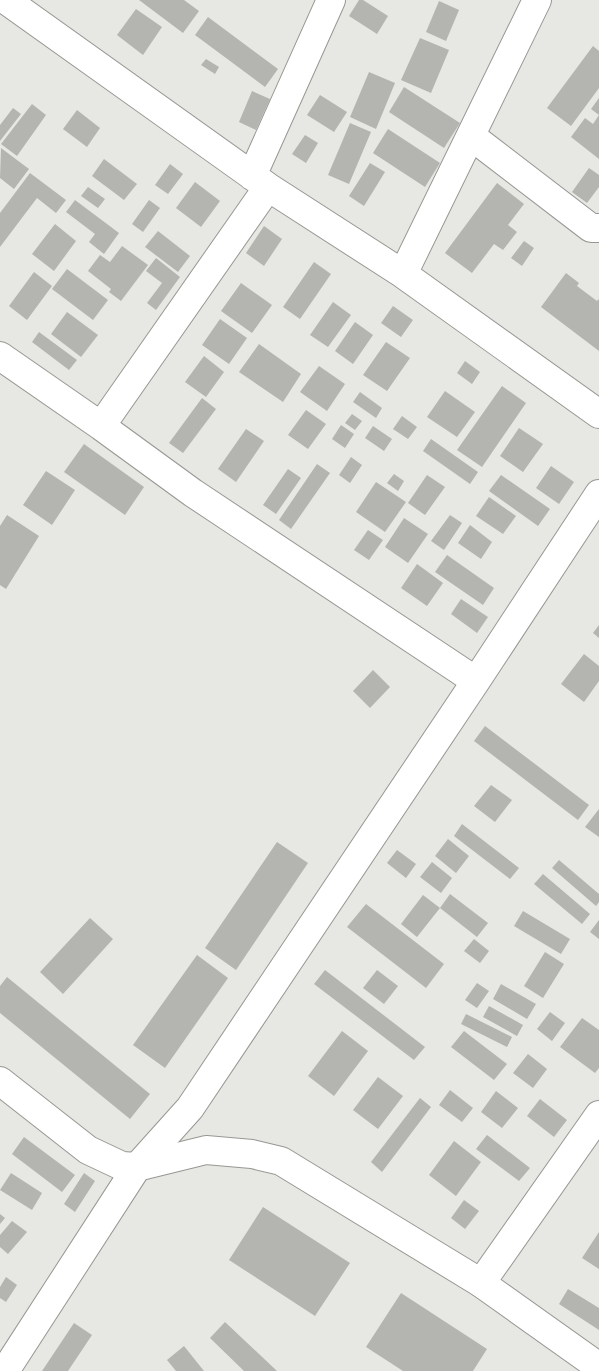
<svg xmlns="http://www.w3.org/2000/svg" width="599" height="1371" font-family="Merriweather,serif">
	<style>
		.building { fill: #b4b5b0 }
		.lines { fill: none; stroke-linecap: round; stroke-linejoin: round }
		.minor-casing { stroke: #979793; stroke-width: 30 }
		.tertiary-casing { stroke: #979793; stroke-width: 30 }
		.minor { stroke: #fff; stroke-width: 28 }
		.tertiary { stroke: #fff; stroke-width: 28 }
	</style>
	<rect width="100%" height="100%" fill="#e7e7e3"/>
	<path class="building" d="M139,0H184L199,11L183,33Z
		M359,0H363L388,16L377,34L349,16Z
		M439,1L459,10L446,41L426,32Z
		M136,9L162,27L143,55L117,35Z
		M208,17L278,69L265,87L195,35Z
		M420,38L449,50L431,93L401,80Z
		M593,46L599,51V88L571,126L547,108Z
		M206,59L219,67L215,74L201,65Z
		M369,72L395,83L376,129L350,117Z
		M404,87L460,123L444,148L389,112Z
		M252,91L270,99L256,130L239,122Z
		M320,95L347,112L334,132L307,115Z
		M599,98V159L571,137L585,118L593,124L599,115L591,109Z
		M32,104L46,115L17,156L1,144Z
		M13,108L21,114L0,141V125Z
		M77,110L100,128L87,147L63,129Z
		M350,123L371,132L349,184L328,175Z
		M388,129L440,163L425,187L373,153Z
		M305,135L318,143L306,163L292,154Z
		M1,148L29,169L14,189L0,178Z
		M104,159L137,184L124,200L92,176Z
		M370,163L385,172L364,206L349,196Z
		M170,164L183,174L168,194L155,185Z
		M589,168L599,175V187L587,203L572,192Z
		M30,173L66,200L56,213L37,198L0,247V213Z
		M195,182L220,201L201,227L176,208Z
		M497,183L524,204L508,225L517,232L503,250L494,244L472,273L445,253Z
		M88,187L105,199L98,208L81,196Z
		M75,200L119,233L104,254L89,242L95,234L66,212Z
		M149,200L160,208L143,232L132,224Z
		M55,224L76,241L54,271L32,254Z
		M264,226L282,239L264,266L246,253Z
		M158,231L190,256L178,272L145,247Z
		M524,241L534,248L522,266L511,258Z
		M122,246L148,265L121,301L109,292L111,289L88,271L100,255L110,262Z
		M156,258L180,277L156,310L147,303L162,283L146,271Z
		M314,262L331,274L300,319L283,307Z
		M67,269L108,300L93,320L52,289Z
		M34,272L52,286L27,320L9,306Z
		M566,273L579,283L577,286L597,301L599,299V351L541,307Z
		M241,283L272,305L252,333L221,311Z
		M333,302L351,315L328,347L310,335Z
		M393,306L413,320L401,337L381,323Z
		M67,312L98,335L81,357L51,334Z
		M220,319L247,338L229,364L202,345Z
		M355,322L373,335L353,364L335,351Z
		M39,332L77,360L69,370L32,342Z
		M386,342L410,358L387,391L363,375Z
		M259,344L301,374L283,402L239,372Z
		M204,356L224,372L206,397L185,382Z
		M465,361L480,372L472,384L457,373Z
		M319,366L345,384L327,411L300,392Z
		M502,386L526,403L482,467L457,450Z
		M445,391L475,412L457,437L427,417Z
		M360,392L382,408L376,418L353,402Z
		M202,398L216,409L183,453L169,443Z
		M306,410L326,424L308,449L288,435Z
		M352,414L362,421L355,430L345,423Z
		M402,416L417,427L408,439L393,429Z
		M341,425L354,434L345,448L332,439Z
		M373,426L392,439L384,451L365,438Z
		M519,428L543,444L523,472L500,456Z
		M246,429L264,441L236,482L218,469Z
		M431,439L478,472L470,484L423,451Z
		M84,444L144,487L125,515L64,472Z
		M351,457L362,465L350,483L339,475Z
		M317,464L330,473L291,529L279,520Z
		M551,466L574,482L559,504L536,488Z
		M288,469L301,478L276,514L263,505Z
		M46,471L75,490L52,525L23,505Z
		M394,474L404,481L398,491L387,483Z
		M427,475L445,487L425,515L408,503Z
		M501,475L550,509L538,526L489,491Z
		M376,482L406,502L385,532L356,512Z
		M489,497L516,516L503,534L476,516Z
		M7,515L39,536L6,589L0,585V526Z
		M450,515L462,523L444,550L431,541Z
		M404,518L428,534L408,563L385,547Z
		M470,525L492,542L481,559L458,543Z
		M368,530L383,540L369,560L354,550Z
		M447,555L494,588L483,605L435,572Z
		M417,564L443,583L427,606L401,588Z
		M461,599L488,617L477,633L451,614Z
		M599,625V638L593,633Z
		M584,654L599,666V681L584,702L561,684Z
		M373,670L390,687L370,708L353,691Z
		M485,726L589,805L578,820L474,741Z
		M491,785L512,800L495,822L474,806Z
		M599,809V837L585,827Z
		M462,824L519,868L510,879L454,836Z
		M448,839L469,856L456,873L435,856Z
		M277,842L308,863L236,970L205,948Z
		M397,850L416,864L406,878L387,863Z
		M559,860L599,894V902L596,906L552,868Z
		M432,862L452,878L441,893L420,877Z
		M543,874L590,914L582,924L534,884Z
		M450,894L488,923L477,937L440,908Z
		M423,895L440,908L417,937L401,924Z
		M366,904L444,964L426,988L347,927Z
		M523,911L570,939L561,954L514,926Z
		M90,918L113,939L63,994L40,972Z
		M599,920V939L590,932Z
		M474,939L489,951L480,963L464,951Z
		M545,952L564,964L543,998L524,986Z
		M197,955L228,978L165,1068L133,1045Z
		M325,970L425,1047L414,1060L314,984Z
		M377,970L398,986L384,1004L363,988Z
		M7,977L150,1094L130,1119L0,1013V986Z
		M477,983L489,991L477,1008L465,1000Z
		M501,984L536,1004L527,1019L493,999Z
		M489,1006L523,1025L517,1036L483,1017Z
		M550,1012L565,1023L552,1041L537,1029Z
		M466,1014L512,1037L507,1047L461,1024Z
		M582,1018L599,1030V1068L595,1073L560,1047Z
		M342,1031L368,1051L334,1096L308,1076Z
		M464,1031L507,1064L494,1080L451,1047Z
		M528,1054L547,1069L533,1088L513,1073Z
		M378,1077L403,1096L378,1129L353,1110Z
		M450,1090L473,1108L462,1122L439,1105Z
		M496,1091L518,1108L502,1128L481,1112Z
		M420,1098L431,1107L382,1172L371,1162Z
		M540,1099L567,1120L554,1137L527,1116Z
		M487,1135L530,1168L519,1181L476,1149Z
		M24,1137L75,1175L62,1192L12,1154Z
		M454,1141L481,1162L456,1196L429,1175Z
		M11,1173L42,1193L32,1210L0,1190Z
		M84,1173L95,1181L75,1212L64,1204Z
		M464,1200L479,1211L465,1229L451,1218Z
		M263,1207L350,1263L315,1316L229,1260Z
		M0,1214L5,1218L0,1224Z
		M12,1221L27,1232L8,1254L0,1247V1235Z
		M599,1232V1269L582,1258Z
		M6,1277L17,1285L6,1302L0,1298V1287Z
		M568,1289L599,1308V1330L559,1304Z
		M401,1293L487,1349L473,1371H403L366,1347Z
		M225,1322L277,1371H244L210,1338Z
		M74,1323L92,1335L68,1371H42Z
		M184,1346L204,1371H176L167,1360Z"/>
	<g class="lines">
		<defs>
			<path id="minor" d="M6,0L268,187L403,274L599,414
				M471,136L591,228H599
				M252,176L331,0
				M403,274L537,0
				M0,356L101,426L193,493L476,681
				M101,426L268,187
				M481,1283L599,1115
				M5,1371L137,1167L190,1108L476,681L599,494"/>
			<path id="tertiary" d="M0,1081L88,1150L122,1166L137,1167L206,1150L252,1154L281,1161L481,1283L599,1367"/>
		</defs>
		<use href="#minor" class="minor-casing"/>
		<use href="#tertiary" class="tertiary-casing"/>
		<use href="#minor" class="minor"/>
		<use href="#tertiary" class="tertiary"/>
	</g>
</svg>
